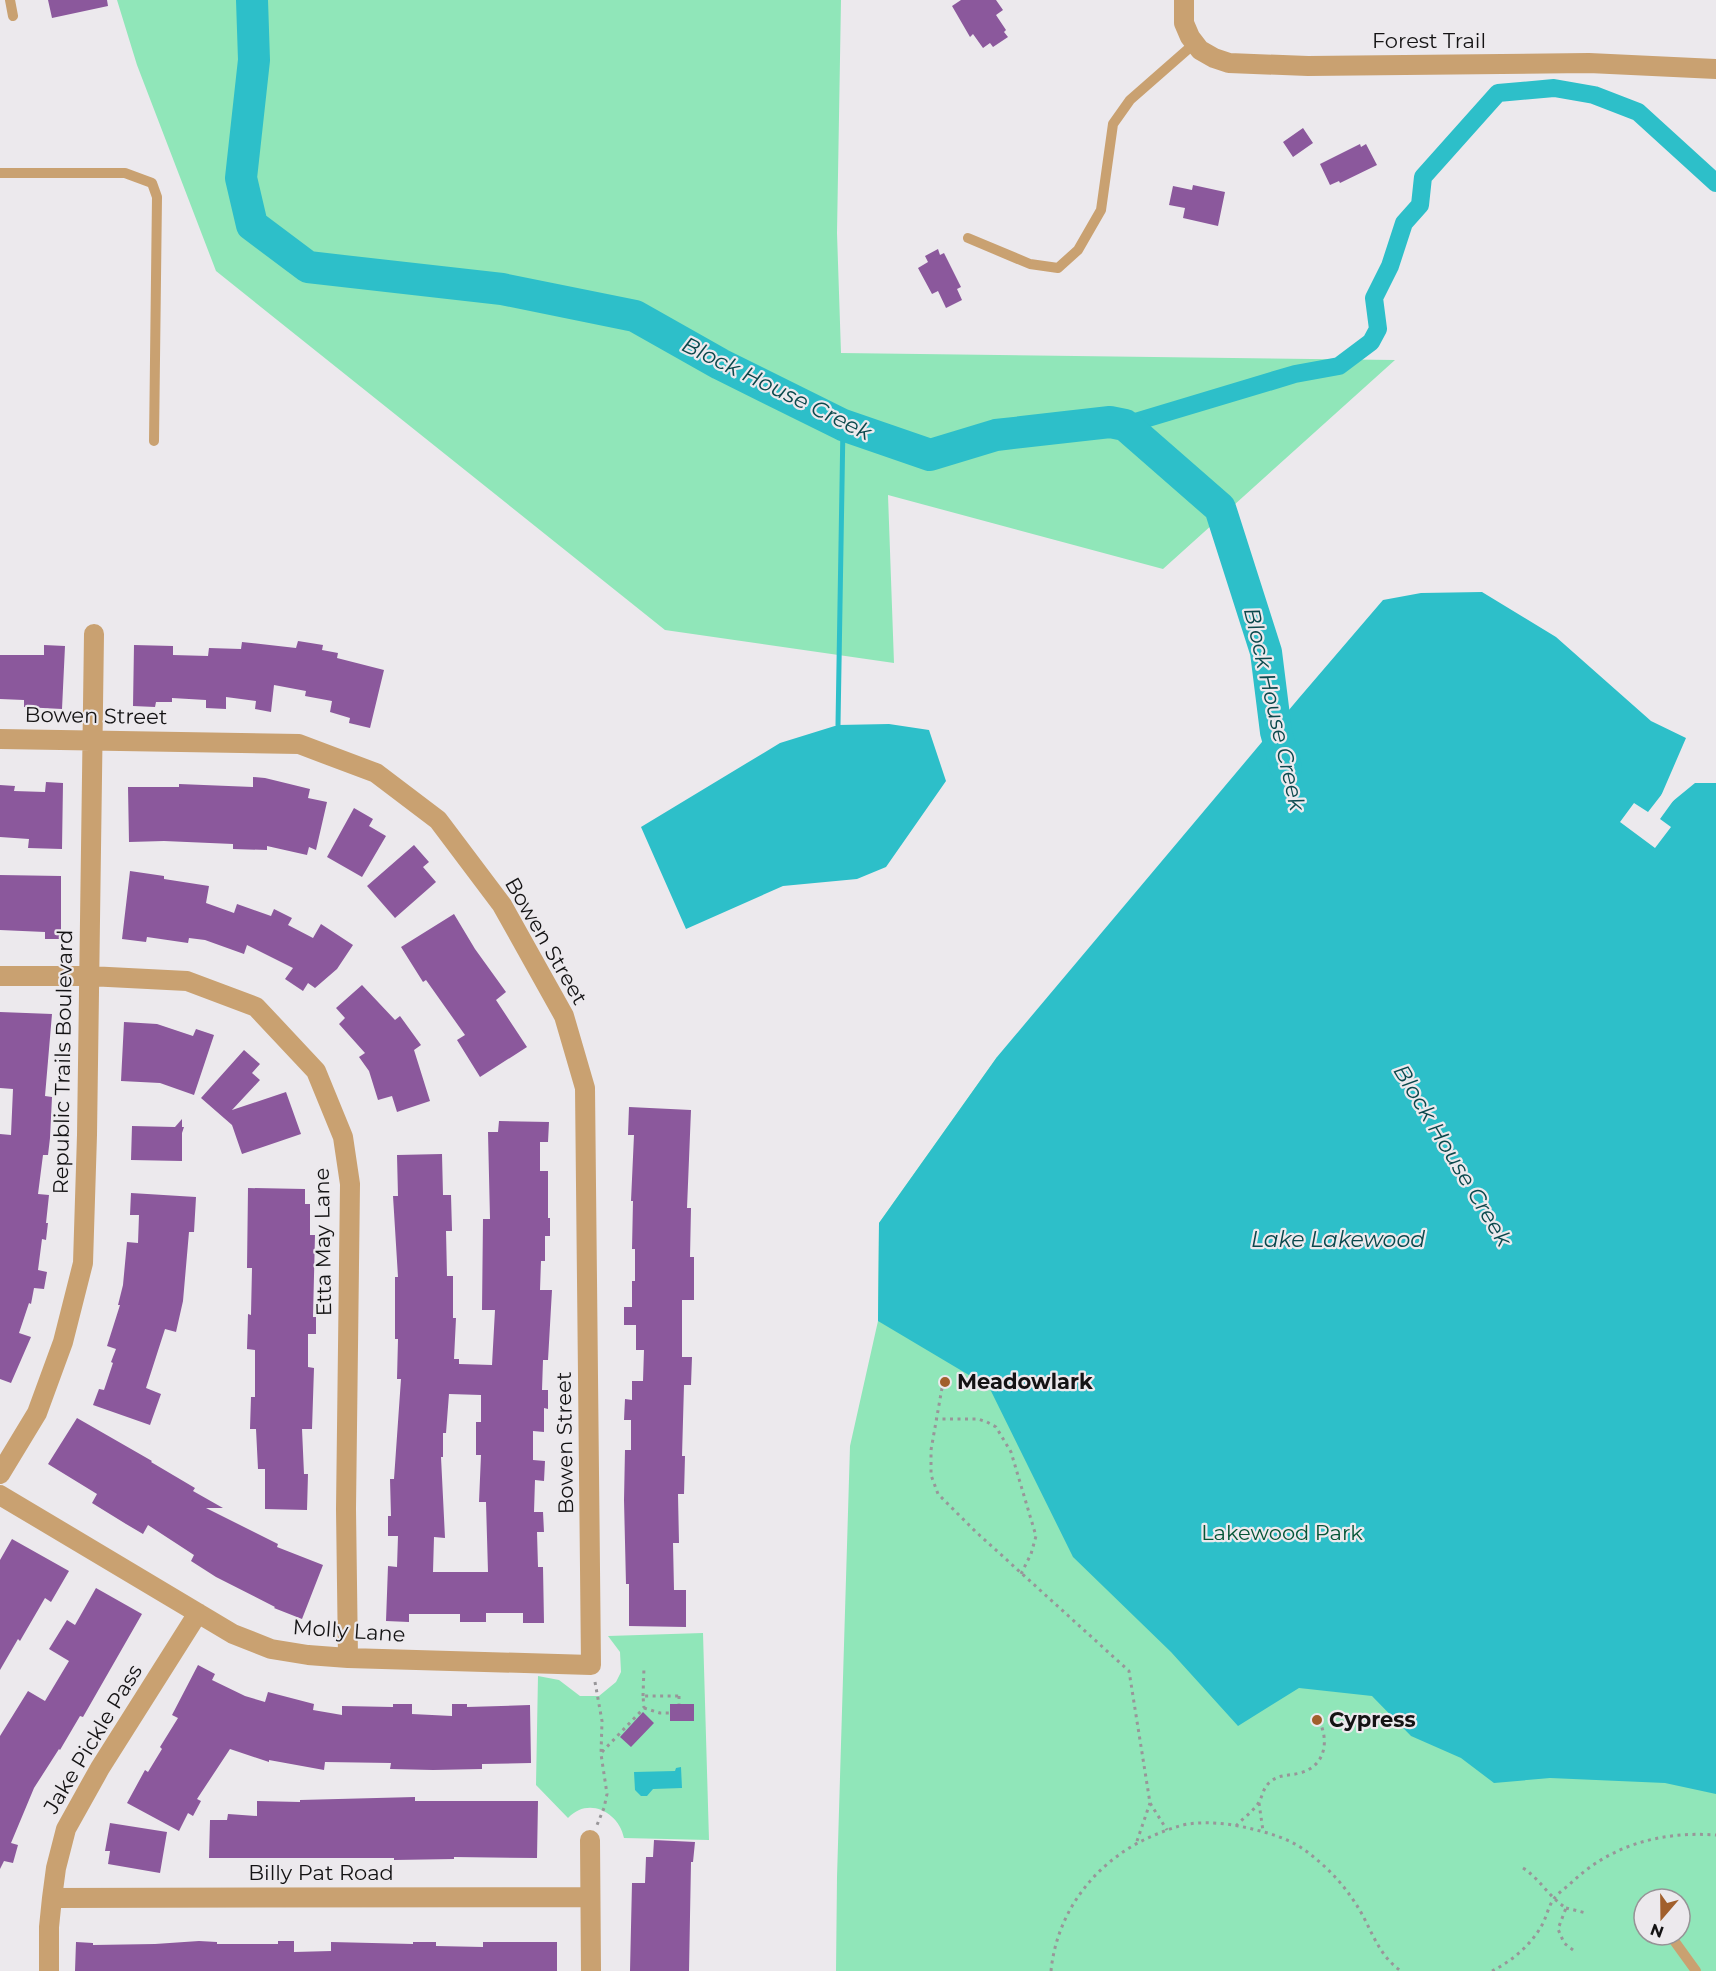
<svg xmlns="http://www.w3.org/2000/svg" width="1716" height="1971" font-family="Montserrat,sans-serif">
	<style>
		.green { fill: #90e6b9; fill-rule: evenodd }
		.water { fill: #2dbfc9 }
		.pier { fill: #ece9ed }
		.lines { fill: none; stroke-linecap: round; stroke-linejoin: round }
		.stream { stroke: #2dbfc9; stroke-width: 5 }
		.canal { stroke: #2dbfc9; stroke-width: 18 }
		.river { stroke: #2dbfc9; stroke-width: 32 }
		.building { fill: #8b589c; fill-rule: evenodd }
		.path { stroke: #989699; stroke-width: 3; stroke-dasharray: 3 4.5; stroke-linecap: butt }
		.lane { stroke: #c9a171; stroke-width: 10 }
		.street { stroke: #c9a171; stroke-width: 20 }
		.poi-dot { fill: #a15f2c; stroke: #ece9ed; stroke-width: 2 }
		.labels { text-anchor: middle; stroke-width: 4.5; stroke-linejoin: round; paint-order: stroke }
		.street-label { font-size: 21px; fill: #141314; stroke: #ece9ed }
		.poi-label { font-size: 21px; font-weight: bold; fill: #141314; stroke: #ece9ed; text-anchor: start }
		.park-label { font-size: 21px; fill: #045536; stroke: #ece9ed }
		.water-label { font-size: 22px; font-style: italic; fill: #0a484c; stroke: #ece9ed }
	</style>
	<rect width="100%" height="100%" fill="#ece9ed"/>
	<path class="green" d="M117,0H841L837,233L841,353L1395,360L1163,569L888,495L894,663L665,630L216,271L137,65Z
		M997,1057L1716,1354V1971H836L837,1877L850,1446L878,1321L879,1223ZM1644,1899H1680V1935H1644Z
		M703,1633L709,1840L624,1838C619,1812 588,1796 568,1818L536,1785L538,1676L559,1680L580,1696H599L616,1682L621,1672L620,1652L608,1636Z"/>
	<path class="water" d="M1482,592L1556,637L1651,721L1686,738L1651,819L1695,783H1716V1794L1665,1783L1550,1778L1494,1783L1461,1758L1411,1736L1372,1696L1299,1688L1238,1726L1171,1652L1073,1557L989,1387L878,1321L879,1223L997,1057L1299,698L1383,600L1421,593Z
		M889,724L929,730L946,781L886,867L857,879L783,886L686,929L641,827L780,743L838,725Z
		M681,1767L682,1788L653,1789L647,1796H641L635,1790L634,1772L675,1771L676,1768Z"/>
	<path class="pier" d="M1669,785L1658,810L1681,790L1660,819L1671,827L1655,848L1620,822L1634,803L1648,812Z"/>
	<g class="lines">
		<path class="stream" d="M838,725L843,425"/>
		<path class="canal" d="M1125,425L1295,374L1339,366L1371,342L1378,329L1374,298L1390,266L1404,223L1420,205L1423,177L1498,93L1554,88L1594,95L1638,112L1716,183"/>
		<path class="river" d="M252,0L254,60L241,178L252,225L308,267L502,289L635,316L720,364L843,425L930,455L996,435L1110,422L1125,425L1220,508L1266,652L1276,732L1286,768"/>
	</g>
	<path class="building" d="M48,0H107L108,6L52,18Z
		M961,0H996L1003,10L996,15L1006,30L1004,32L1008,37L993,47L990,43L983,48L973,34L970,37L952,6Z
		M1303,128L1313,143L1293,157L1283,142Z
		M1360,144L1361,147L1366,144L1377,165L1340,183L1339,181L1330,185L1320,164Z
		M1193,185L1225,192L1218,226L1183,218L1185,208L1169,205L1173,186L1192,190Z
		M938,249L940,255L944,253L961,287L957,289L962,300L946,308L938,291L932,294L918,268L928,262L925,256Z
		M298,641L323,645L322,650L338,653L337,658L384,670L370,728L349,723L350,718L330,712L332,701L305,696L306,691L274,685L271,712L255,709L256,701L226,697V709L206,708V700L172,698V702H156L155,707L133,706L134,645L173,646V655L208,656L209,648L241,649L242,642L296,648Z
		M44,645L65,646L62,709L24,707V700L0,699V655H44Z
		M253,777L265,778L310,789L308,798L327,802L316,850L309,847L307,855L267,846V850L233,849V844L164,841L129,842L128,787H179V784L253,787Z
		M46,782L63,783L62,849L28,848L29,839L0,837V785L15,786L14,791L45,792Z
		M354,808L373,819L369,826L386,836L362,877L327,857Z
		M414,845L429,862L423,867L436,882L395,918L367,886Z
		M130,871L164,876V879L209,886L206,903L234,913L237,904L271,916L274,909L292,918L288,925L313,938L321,924L353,945L337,969L315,988L308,983L303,991L285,979L293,968L247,945L244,954L205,940L189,938L188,943L147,937L146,942L122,939Z
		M0,875L61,876V939H45V932L0,930Z
		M454,914L475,949L506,992L496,1000L527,1047L480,1077L457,1040L465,1035L426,980L423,982L401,947Z
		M362,985L395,1020L400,1016L421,1045L414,1050L430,1101L397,1112L392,1096L378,1100L369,1071L359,1057L365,1053L339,1024L345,1018L336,1008Z
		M0,1012L52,1014L45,1096L52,1097L50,1138L48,1155H43L38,1194L49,1195L46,1223H48L46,1240L42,1239L38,1270L47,1272L44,1289L34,1288L31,1304L29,1303L19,1333L31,1337L11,1383L0,1379V1134L11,1135L13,1089L0,1088Z
		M124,1022L157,1024L193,1036L196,1029L214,1035L194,1095L160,1083L121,1081Z
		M244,1050L260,1064L252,1073L260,1080L232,1110L286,1092L301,1134L242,1154L232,1125L201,1098Z
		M629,1107L691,1110L687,1208H691L690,1257H694V1300H682V1357H692L691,1385H684L682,1456H685L684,1494H678L679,1543H673L674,1590H686V1627L629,1626V1584H626L624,1500L625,1450H631V1420H624L625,1399L632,1400V1381H643L644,1350H636V1325H624V1307H632V1281H635V1249H632L633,1201H631L634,1135H628Z
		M182,1119V1127H184L182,1133V1161L131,1160L132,1126L175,1127Z
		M499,1121L549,1122L548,1142H540V1171H548V1218H550V1236H545V1261H541L540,1290H552L548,1360H543L542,1390H548V1409L544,1408V1432L533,1431V1460L545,1461L544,1481L535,1480L534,1512H543L544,1532H537L538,1567H543L544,1623H523V1613H486V1622H460V1614H409V1622L386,1621L388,1566L397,1567L398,1536H388V1516H391L390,1479H394L401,1379H397L398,1339H395V1277H398L393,1196H398L397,1155L442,1154L443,1195H451L452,1231H446L447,1276H453V1318H456L454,1359H459V1364L492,1365L495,1310H482L483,1219H490L488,1132H498ZM449,1394L481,1395V1422H476V1455H481L479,1502H486L488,1572H433L434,1537L445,1538L441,1457H443V1433H446Z
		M248,1188L305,1189V1204H310V1235H315L313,1317H316V1334H308V1367L314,1368L312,1429H302L304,1474H308L307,1510L265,1509V1469H258L256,1429H250L251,1397H255V1350L247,1349L248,1314L251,1315L252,1268H247Z
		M131,1193L196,1197L194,1232H189L183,1301L176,1332L165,1329L146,1388L161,1394L150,1425L93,1405L99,1389L104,1390L113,1363L111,1362L116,1349L107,1346L120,1305H118L123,1285L127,1242L138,1243L139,1215H130Z
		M77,1418L152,1461L151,1462L195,1488L193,1491L223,1508H206L278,1544L277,1547L323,1565L302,1619L274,1608L275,1607L216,1577L191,1561L194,1555L148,1525L143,1534L126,1524L92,1503L97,1494L48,1464Z
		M12,1539L69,1571L51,1602L45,1598L20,1641L18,1639L0,1670V1560Z
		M96,1588L142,1614L83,1717L80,1716L60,1750L59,1749L34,1788L11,1843L18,1845L13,1863L4,1861L0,1869V1736L28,1691L45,1701L69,1661L49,1649L67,1620L75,1625Z
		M198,1665L215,1674L212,1680L245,1696L265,1702L268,1692L314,1704L313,1710L342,1715V1706L393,1707V1704H412V1714L452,1716V1704H467V1707L530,1705L531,1763L482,1764V1769L433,1770L390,1769L391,1763L325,1762L324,1770L269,1760V1762L230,1749L197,1799L201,1801L193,1816L188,1813L179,1831L127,1803L145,1770L148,1772L162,1749L160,1747L178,1718L172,1715Z
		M670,1704H694V1721H670Z
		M643,1712L654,1723L631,1747L620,1737Z
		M415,1797V1801H538L537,1858L454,1857V1859L394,1860V1858H209L210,1820H227L228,1814L257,1816V1801L300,1802V1800Z
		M110,1823L167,1832L160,1873L108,1864L110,1851H105Z
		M654,1840L695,1842L693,1862H691L689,1971H630L632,1883H645L646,1857H653Z
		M199,1941L217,1942V1944H278V1941H294V1952L331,1951V1942L413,1944V1942H436V1946L483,1947V1942H557V1971H75L76,1942L93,1943V1945L155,1944Z"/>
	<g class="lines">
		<path class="path" d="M942,1388L931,1450V1475L938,1494L975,1531L1129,1671L1150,1803L1167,1830
			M935,1419H978L987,1422L996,1427L1011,1452L1036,1536L1031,1554L1021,1574
			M595,1682L602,1721L601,1754L607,1794L604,1808L597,1825
			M643,1696L644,1667
			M679,1696V1704
			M644,1708L660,1713H670
			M602,1752L644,1708L643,1696H682
			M1259,1803L1263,1831
			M1236,1826C1243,1818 1254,1811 1259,1802C1263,1795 1263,1788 1270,1782C1279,1774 1289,1776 1300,1773C1323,1767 1329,1745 1321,1725
			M1137,1841L1150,1803
			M1523,1868C1540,1879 1548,1896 1566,1908L1558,1929L1564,1943L1573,1950
			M1566,1908L1586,1913
			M1051,1971C1057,1909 1099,1857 1157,1834C1167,1830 1177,1826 1188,1824C1210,1821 1234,1824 1256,1830C1273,1834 1291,1840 1306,1851C1329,1868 1349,1890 1363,1916C1374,1937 1381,1957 1401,1971
			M1492,1971C1512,1961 1531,1945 1542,1925C1546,1918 1548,1908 1553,1900C1557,1894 1564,1889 1570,1884C1610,1845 1661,1831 1716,1835"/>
		<path class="lane" d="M10,0L13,16
			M0,173H125L152,183L157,197L154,441
			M968,238L1030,264L1058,268L1078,250L1101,210L1113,124L1130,100L1195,43
			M1670,1935L1696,1971"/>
		<path class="street" d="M1184,0V23L1190,37L1200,50L1214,58L1229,63L1308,66L1589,63L1716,69
			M0,739L299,744L376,773L438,820L502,905L564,1016L585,1088L591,1665L348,1658L308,1655L271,1649L233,1634L0,1495
			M0,976H89L187,981L256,1007L316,1071L343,1137L350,1184L346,1509L348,1658
			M0,1474L37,1413L63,1342L83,1263L87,1135L94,634
			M590,1840L591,1971
			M52,1898L590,1897
			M49,1971V1927L52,1898L56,1868L66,1829L100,1768L198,1613"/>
	</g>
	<g class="poi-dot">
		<circle cx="945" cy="1382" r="6"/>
		<circle cx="1317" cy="1720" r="6"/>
	</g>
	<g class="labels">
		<g class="street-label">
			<text x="1429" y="48">Forest Trail</text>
			<text transform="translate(96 716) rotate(1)" y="7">Bowen Street</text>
			<text transform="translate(546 941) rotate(60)" y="7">Bowen Street</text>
			<text transform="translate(63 1062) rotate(-89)" y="7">Republic Trails Boulevard</text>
			<text transform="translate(323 1242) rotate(-91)" y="7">Etta May Lane</text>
			<text transform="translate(565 1443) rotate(-91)" y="7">Bowen Street</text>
			<text transform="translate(349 1631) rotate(4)" y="7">Molly Lane</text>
			<text transform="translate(93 1739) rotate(-59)" y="7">Jake Pickle Pass</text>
			<text x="321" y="1880">Billy Pat Road</text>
		</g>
		<g class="poi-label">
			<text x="957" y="1389">Meadowlark</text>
			<text x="1329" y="1727">Cypress</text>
		</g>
		<g class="park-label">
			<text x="1282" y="1540">Lakewood Park</text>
		</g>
		<g class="water-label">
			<text transform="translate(777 388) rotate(26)" y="8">Block House Creek</text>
			<text transform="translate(1275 709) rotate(77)" y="8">Block House Creek</text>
			<text transform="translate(1453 1155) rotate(59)" y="8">Block House Creek</text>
			<text x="1338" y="1247">Lake Lakewood</text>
		</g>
	</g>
	<g transform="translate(1662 1917) rotate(200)"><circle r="28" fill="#ece9ed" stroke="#969396" stroke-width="1.5"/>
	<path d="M0-4.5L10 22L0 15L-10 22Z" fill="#a15f2c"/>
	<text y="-9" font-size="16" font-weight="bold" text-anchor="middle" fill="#141314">N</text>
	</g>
</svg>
